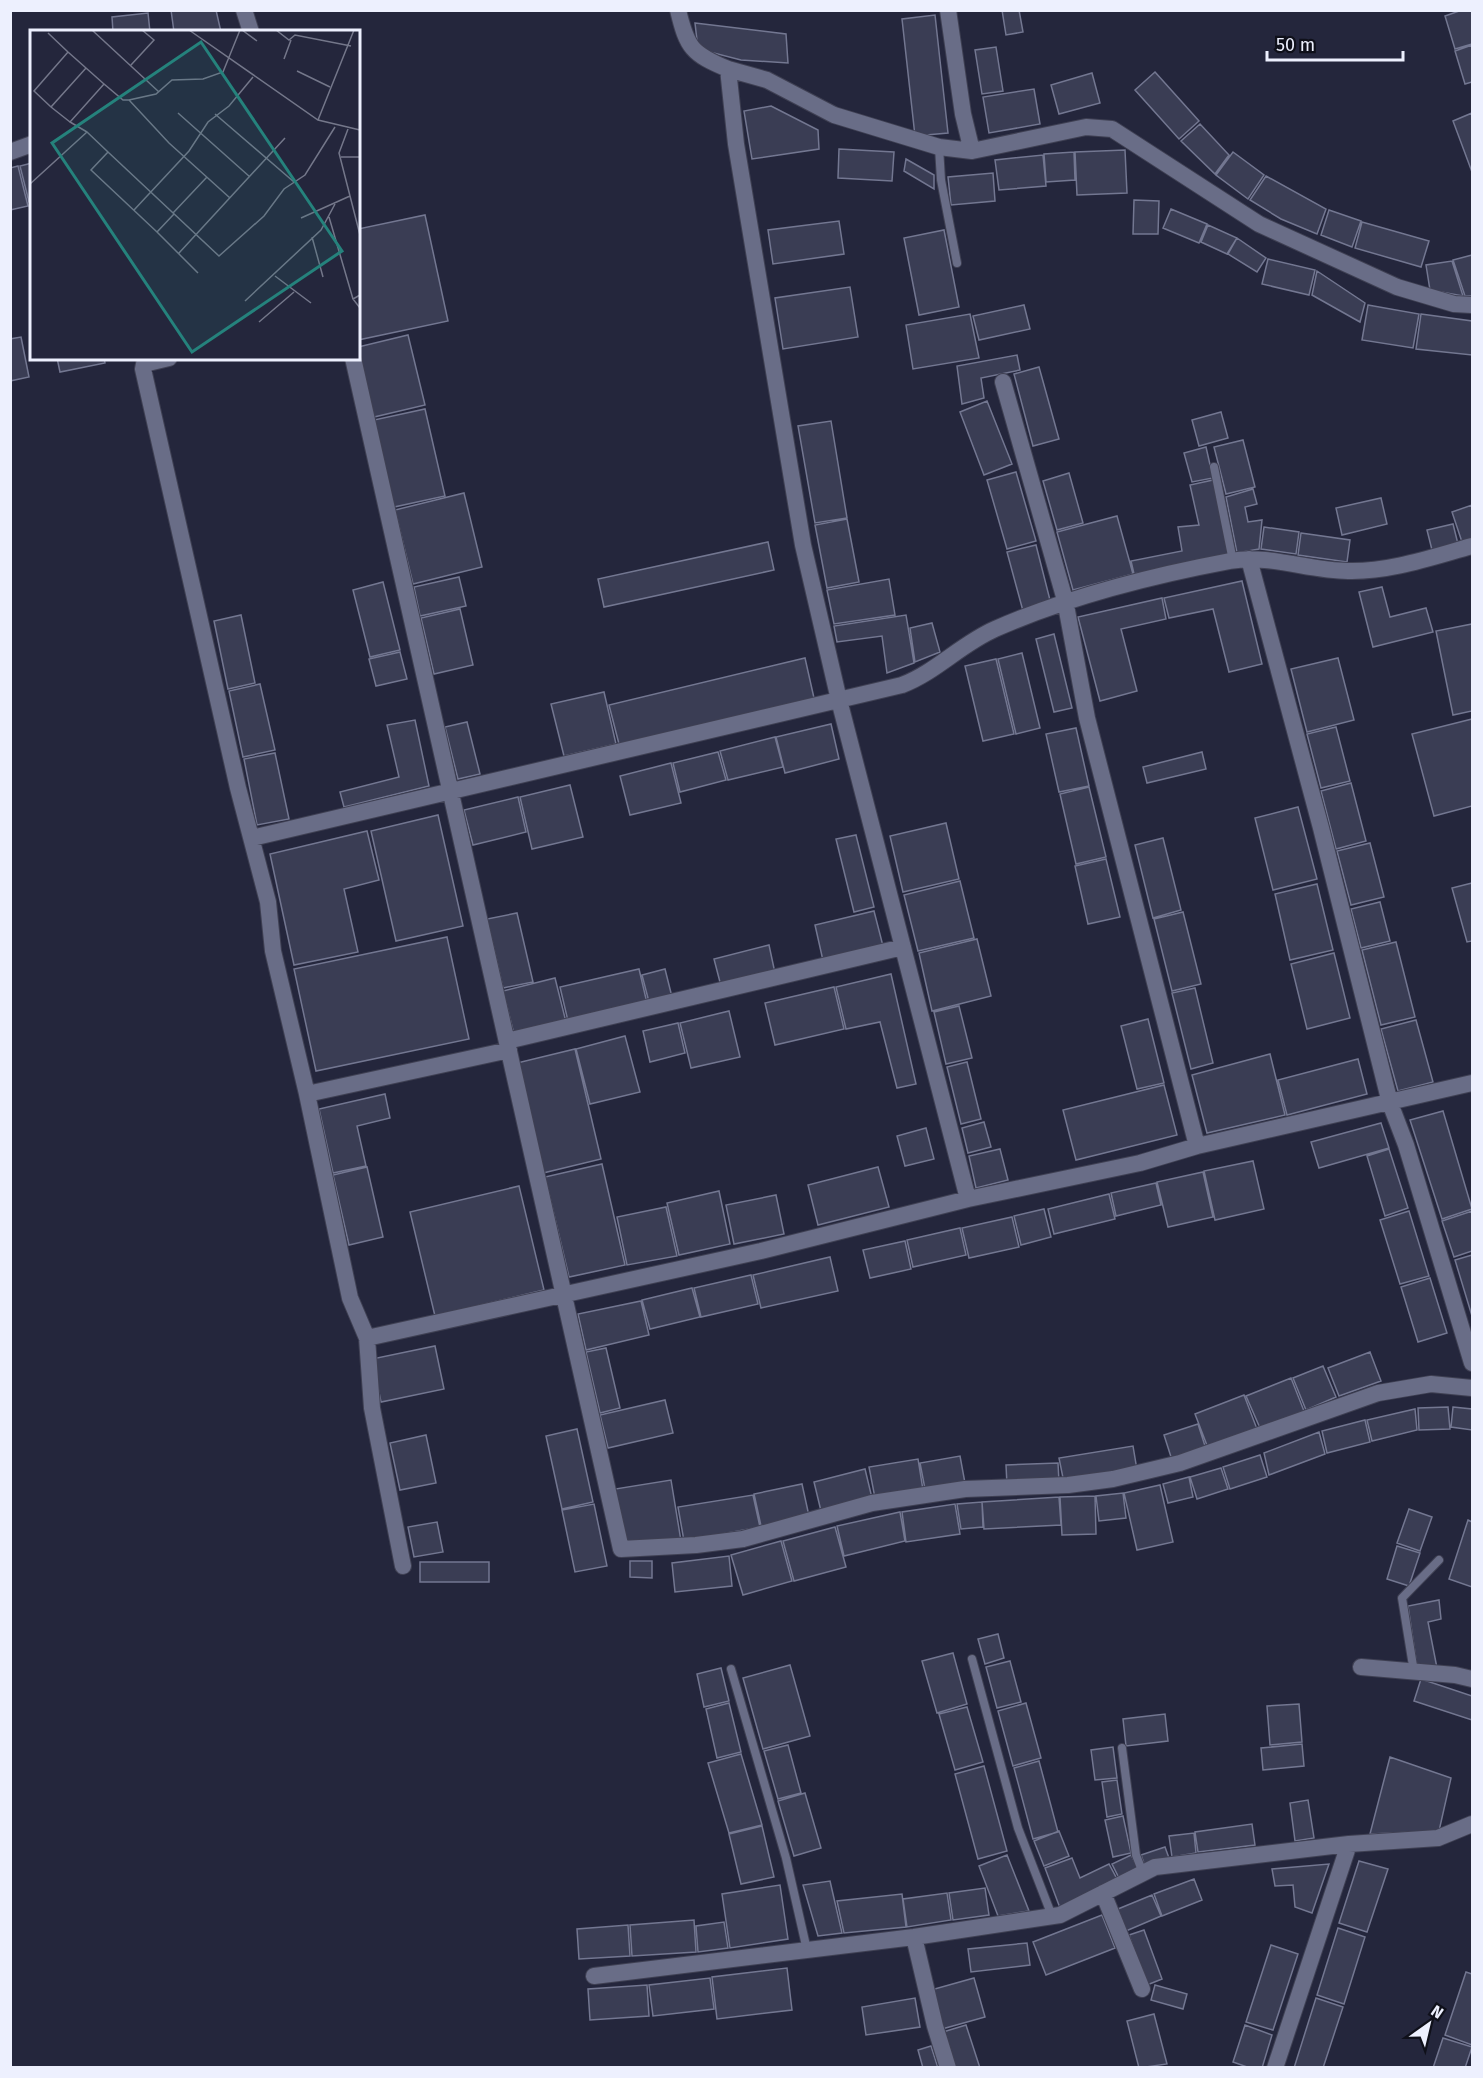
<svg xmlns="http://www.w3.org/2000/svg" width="1483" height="2078" font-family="'Fira Sans',sans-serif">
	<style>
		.building { fill: #3a3d54; stroke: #737791; stroke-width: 1.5 }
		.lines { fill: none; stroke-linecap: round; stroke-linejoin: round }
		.lane-casing { stroke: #3f4053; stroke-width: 10 }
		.street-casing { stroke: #3f4053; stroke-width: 18 }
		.lane { stroke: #696d87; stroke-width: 8 }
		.street { stroke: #696d87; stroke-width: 16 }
		.inset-road { fill: none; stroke: #74778a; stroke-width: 1.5 }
		.view { fill: #25827c; fill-opacity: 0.15; stroke: #25827c; stroke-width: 3 }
		.inset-edge { fill: none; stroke: #edf0fe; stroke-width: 3 }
	</style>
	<rect width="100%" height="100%" fill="#24263c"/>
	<path class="building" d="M171,10H216L221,32H174Z
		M1002,10H1019L1023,32L1006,35Z
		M1462,10H1472V44L1455,49L1445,16Z
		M148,13L150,32H113L112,17Z
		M935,15L948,133L915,136L902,19Z
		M695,23L786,34L788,63L741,60L698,49Z
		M1472,45V82L1465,84L1455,51Z
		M996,47L1003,91L982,94L975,50Z
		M1155,72L1199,121L1179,139L1135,90Z
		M1092,73L1100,103L1059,114L1051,85Z
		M1034,89L1040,124L989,133L983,97Z
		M771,106L818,130L819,149L752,159L744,111Z
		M1472,113V172L1453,121Z
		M1200,124L1229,155L1215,174L1181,141Z
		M839,149L894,152L892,181L838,178Z
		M1125,150L1127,193L1077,195L1075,152Z
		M1074,152L1075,180L1046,182L1044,154Z
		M1233,152L1264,175L1248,199L1216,175Z
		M1043,155L1046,186L999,190L995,160Z
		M906,159L934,175V189L904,171Z
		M32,163V202H29L20,166Z
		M18,166L28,206L10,210V168Z
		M993,173L995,201L951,205L948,177Z
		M1266,176L1326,209L1317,234L1281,219L1250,200Z
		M1134,200L1159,201L1158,234H1133Z
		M1171,209L1207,224L1199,243L1163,228Z
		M1329,210L1361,221L1352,247L1321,235Z
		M425,215L448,321L358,340V229Z
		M839,221L844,254L773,264L768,230Z
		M1362,222L1429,241L1421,267L1355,248Z
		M1208,225L1237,238L1227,254L1201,242Z
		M944,230L959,307L919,315L904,238Z
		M1237,238L1266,258L1257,272L1228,254Z
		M1472,255V296H1465L1453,260Z
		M1268,259L1315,270L1309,295L1262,284Z
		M1452,261L1463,296L1430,290L1426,265Z
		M1317,271L1365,303L1360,322L1312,295Z
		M850,287L858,337L783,349L775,298Z
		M1024,305L1030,329L979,340L973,316Z
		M1368,305L1419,314L1413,348L1362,340Z
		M970,314L979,358L913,369L906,325Z
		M1421,314L1472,321V355L1416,349Z
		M408,335L425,405L374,417L358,347Z
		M21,337L29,377L10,381V339Z
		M1017,355L1020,370L981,378L984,398L962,404L957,366Z
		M57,358H104L105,363L60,372Z
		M1039,367L1059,439L1033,446L1014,374Z
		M987,401L1012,464L984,475L960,412Z
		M425,409L445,496L394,507L374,420Z
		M1221,412L1228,438L1199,446L1192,420Z
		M831,421L847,518L815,523L798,426Z
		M1243,440L1255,487L1226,494L1214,447Z
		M1206,447L1213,478L1192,482L1184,453Z
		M1016,472L1036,541L1007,549L987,480Z
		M1069,473L1083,523L1057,530L1043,481Z
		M1213,480L1229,556L1134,574L1131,561L1182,551L1178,527L1199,525L1190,485Z
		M1253,489L1257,504L1245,507L1248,522L1262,520L1259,549L1237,553L1226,497Z
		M464,493L482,567L413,584L395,510Z
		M1381,498L1387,524L1342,535L1336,508Z
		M1472,505V539L1462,542L1452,512Z
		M1117,516L1133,574L1073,590L1057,532Z
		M847,519L859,582L827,588L815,525Z
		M1453,524L1458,544L1432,550L1427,530Z
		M1264,527L1299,532L1296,554L1261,549Z
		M1301,533L1350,540L1347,562L1298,555Z
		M768,542L774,570L604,607L598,579Z
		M1036,545L1051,604L1023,611L1007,552Z
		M459,577L466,606L420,616L414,587Z
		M889,579L895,615L834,624L827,590Z
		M1242,581L1262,664L1229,672L1213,609L1169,618L1164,598Z
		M383,582L400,650L370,657L353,590Z
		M1382,587L1390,617L1426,608L1433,632L1373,647L1359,592Z
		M1162,598L1166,619L1121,629L1137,691L1100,701L1078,617Z
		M460,609L473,665L434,674L421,618Z
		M241,615L255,683L228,689L214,621Z
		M906,615L914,663L887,673L882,636L837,642L834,626Z
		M932,623L940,652L915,662L910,628Z
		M1472,624V711L1453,715L1436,631Z
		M1054,634L1072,708L1054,712L1036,639Z
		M400,652L407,679L376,686L369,659Z
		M1022,653L1040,728L1016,734L998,659Z
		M805,658L814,698L619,744L609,705Z
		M1338,658L1354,720L1307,732L1291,669Z
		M996,659L1014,734L983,741L965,666Z
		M260,684L275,750L243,757L229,691Z
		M604,692L616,744L564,756L551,704Z
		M1472,719V806L1434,816L1412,734Z
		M415,720L429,786L344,807L340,792L399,777L387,725Z
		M467,722L480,774L458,779L445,727Z
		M831,724L839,759L785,773L776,737Z
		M1336,727L1350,781L1321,788L1307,734Z
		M1076,728L1089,786L1059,792L1046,734Z
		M775,737L783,767L728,780L720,751Z
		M718,752L726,780L680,792L673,763Z
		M1202,752L1206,769L1147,783L1143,767Z
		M275,753L289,819L257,825L244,759Z
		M671,763L681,803L630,815L620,776Z
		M1351,783L1366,841L1336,849L1321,791Z
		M570,785L583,837L532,849L520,797Z
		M1089,787L1106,857L1076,864L1060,794Z
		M518,797L526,832L473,845L464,810Z
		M1298,807L1317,879L1273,890L1255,818Z
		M438,815L463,926L396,941L371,831Z
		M946,823L959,879L903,892L890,836Z
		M367,831L379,880L344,889L358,952L294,965L270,854Z
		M856,835L874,907L854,912L836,839Z
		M1163,838L1181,910L1153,918L1135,845Z
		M1370,843L1384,897L1351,905L1337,851Z
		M1106,859L1120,917L1088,924L1075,866Z
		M960,881L974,938L918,951L904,895Z
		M1472,883V941L1467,942L1452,888Z
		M1317,884L1333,950L1290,960L1275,894Z
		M1380,902L1390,941L1361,948L1351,909Z
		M874,911L884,950L824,965L815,925Z
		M1183,912L1201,984L1172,991L1154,919Z
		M517,913L533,982L503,988L487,919Z
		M447,937L469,1039L316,1071L294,969Z
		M977,939L991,996L932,1011L919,953Z
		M1396,942L1415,1017L1381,1025L1362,950Z
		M769,945L775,973L721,986L714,959Z
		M1334,953L1350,1018L1307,1029L1291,964Z
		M639,969L647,1003L568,1021L560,987Z
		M665,969L672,997L649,1002L642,975Z
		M891,974L916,1084L897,1088L880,1022L846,1029L836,987Z
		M555,978L566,1022L514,1034L503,991Z
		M834,987L844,1029L775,1045L765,1003Z
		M1195,988L1213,1063L1191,1069L1172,993Z
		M959,1006L972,1058L946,1064L934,1012Z
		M729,1011L740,1057L691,1068L680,1023Z
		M1148,1019L1164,1083L1137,1089L1121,1026Z
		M1416,1020L1433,1082L1398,1091L1381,1029Z
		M678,1023L685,1053L650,1062L643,1031Z
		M625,1036L640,1092L590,1104L576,1049Z
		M575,1049L601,1159L543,1173L517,1063Z
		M1270,1054L1285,1115L1207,1133L1192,1075Z
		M1358,1059L1367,1094L1287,1115L1278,1080Z
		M967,1062L981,1119L961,1124L947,1067Z
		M1164,1085L1177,1135L1076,1160L1063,1110Z
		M385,1094L390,1118L357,1126L366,1166L333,1173L319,1109Z
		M1443,1111L1472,1209L1442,1219L1410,1120Z
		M984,1122L991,1147L968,1153L962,1128Z
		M1381,1123L1389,1148L1319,1168L1311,1142Z
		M926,1128L934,1159L905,1166L897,1136Z
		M1000,1149L1008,1180L976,1188L969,1156Z
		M1389,1149L1408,1208L1385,1216L1367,1156Z
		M1253,1161L1264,1209L1215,1220L1204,1171Z
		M602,1164L625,1265L569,1277L545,1177Z
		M367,1167L383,1237L349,1245L333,1175Z
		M878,1167L889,1207L818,1225L808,1185Z
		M1203,1172L1213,1217L1168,1227L1157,1182Z
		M1156,1183L1161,1205L1116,1216L1111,1193Z
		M519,1186L544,1290L435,1316L410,1212Z
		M719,1191L730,1244L679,1255L667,1203Z
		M1109,1194L1115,1219L1054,1234L1048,1209Z
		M776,1195L784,1234L734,1244L726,1205Z
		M666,1207L677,1256L627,1265L617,1217Z
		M1044,1209L1051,1237L1021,1245L1014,1216Z
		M1409,1211L1429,1276L1400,1284L1380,1220Z
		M1472,1211V1251L1454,1257L1442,1221Z
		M1012,1217L1019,1247L969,1258L962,1228Z
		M960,1228L966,1255L913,1267L907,1240Z
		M905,1241L911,1269L870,1278L863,1250Z
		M1472,1255V1316L1455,1260Z
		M830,1257L838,1291L761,1308L753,1275Z
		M751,1275L758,1304L701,1317L694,1288Z
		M1430,1278L1447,1333L1418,1342L1401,1287Z
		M692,1288L700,1317L650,1329L642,1300Z
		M641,1301L649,1335L586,1350L578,1314Z
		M435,1346L444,1389L381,1402L372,1359Z
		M606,1348L620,1408L600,1413L586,1352Z
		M1370,1352L1381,1381L1339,1396L1328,1368Z
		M1323,1366L1336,1397L1306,1410L1293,1378Z
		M1291,1378L1304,1411L1260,1428L1246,1396Z
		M1244,1395L1257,1429L1208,1448L1195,1414Z
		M665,1400L673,1433L608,1448L600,1415Z
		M1448,1407L1450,1429L1419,1430L1418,1408Z
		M1453,1407L1472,1409V1430L1451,1427Z
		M1415,1409L1417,1430L1372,1441L1367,1420Z
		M1365,1420L1370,1442L1327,1453L1322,1431Z
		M1198,1424L1206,1449L1172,1460L1164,1435Z
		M577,1429L593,1502L562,1509L546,1436Z
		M1319,1432L1325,1454L1269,1475L1264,1453Z
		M426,1435L436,1483L400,1490L390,1443Z
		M1133,1446L1137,1470L1064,1483L1059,1458Z
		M1260,1455L1267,1477L1230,1489L1223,1467Z
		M960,1456L965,1483L925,1489L920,1463Z
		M918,1459L923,1490L875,1498L869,1467Z
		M1058,1463L1059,1482L1007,1485L1006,1465Z
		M1221,1468L1228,1489L1197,1499L1190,1477Z
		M865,1469L872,1498L821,1511L814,1482Z
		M1189,1477L1193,1497L1168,1503L1163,1484Z
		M671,1480L681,1541L626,1544L615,1489Z
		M802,1484L809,1516L761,1526L754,1494Z
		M1160,1485L1173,1542L1137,1550L1124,1493Z
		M1123,1493L1126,1518L1099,1521L1096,1496Z
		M753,1495L760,1527L684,1541L678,1507Z
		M1095,1496L1096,1534L1062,1535L1060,1497Z
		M1059,1497L1061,1525L984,1529L982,1502Z
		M982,1502L983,1527L961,1529L957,1504Z
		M594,1504L607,1566L575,1572L562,1510Z
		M955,1504L960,1534L906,1542L902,1512Z
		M1409,1509L1432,1517L1420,1551L1397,1543Z
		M900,1512L905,1541L844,1556L837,1526Z
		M1468,1520L1472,1522V1587L1449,1579Z
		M437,1522L443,1552L414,1557L408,1527Z
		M835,1527L846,1567L794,1581L783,1541Z
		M781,1541L792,1581L743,1595L731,1555Z
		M1397,1546L1420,1553L1409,1586L1387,1579Z
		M729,1556L732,1586L675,1592L672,1563Z
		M630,1561H652V1578L630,1577Z
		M420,1562H489V1582H420Z
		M1439,1600L1441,1619L1428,1622L1437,1668L1417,1666L1408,1606Z
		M998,1634L1004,1658L985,1664L978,1639Z
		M953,1653L967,1704L937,1713L922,1661Z
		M1010,1661L1021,1702L997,1708L986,1667Z
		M790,1665L810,1736L763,1749L743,1678Z
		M721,1668L729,1701L704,1707L697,1674Z
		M1421,1679L1472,1696V1720L1414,1701Z
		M729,1703L741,1752L717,1758L706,1709Z
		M1026,1703L1041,1758L1013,1766L998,1711Z
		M1299,1704L1302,1742L1270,1745L1267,1706Z
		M967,1707L983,1762L955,1770L939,1714Z
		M1165,1714L1168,1741L1126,1746L1123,1719Z
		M1302,1744L1304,1766L1263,1770L1261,1748Z
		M788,1745L801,1793L778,1799L764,1751Z
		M1113,1747L1117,1778L1095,1780L1091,1750Z
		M741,1754L762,1825L729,1833L708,1763Z
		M1390,1757L1451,1778L1439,1831L1370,1834Z
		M1039,1761L1058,1832L1033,1839L1014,1768Z
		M984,1766L1007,1851L978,1859L955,1774Z
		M1117,1780L1122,1814L1107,1817L1102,1782Z
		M805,1793L821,1848L794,1856L778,1801Z
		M1308,1800L1314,1838L1295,1841L1290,1803Z
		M1123,1816L1131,1853L1113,1857L1105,1820Z
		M1252,1824L1255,1845L1198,1852L1195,1832Z
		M762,1826L774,1877L741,1884L729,1834Z
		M1059,1831L1069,1856L1044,1866L1034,1841Z
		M1194,1833L1196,1853L1172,1857L1169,1836Z
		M1165,1847L1169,1858L1145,1866L1141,1855Z
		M1007,1855L1029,1911L998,1916L979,1866Z
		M1131,1855L1138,1868L1119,1878L1112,1864Z
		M1072,1858L1080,1878L1109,1864L1117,1879L1060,1908L1045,1868Z
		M1359,1861L1388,1869L1367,1932L1339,1923Z
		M1329,1864L1312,1913L1295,1907L1293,1885L1275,1886L1272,1869Z
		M1194,1879L1202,1900L1162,1916L1154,1894Z
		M830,1881L842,1933L818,1936L803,1885Z
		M780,1885L788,1939L730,1948L722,1894Z
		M985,1888L989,1915L953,1920L949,1893Z
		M947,1893L951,1920L907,1927L903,1899Z
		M902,1894L906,1927L844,1933L837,1901Z
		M1152,1895L1161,1916L1126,1931L1118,1909Z
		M1102,1915L1115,1948L1046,1975L1033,1942Z
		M694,1920L696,1952L632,1956L630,1925Z
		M724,1922L728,1948L698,1952L696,1926Z
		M628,1925L630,1956L579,1959L577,1929Z
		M1338,1928L1365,1937L1344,2004L1317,1995Z
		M1144,1930L1162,1979L1147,1985L1129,1935Z
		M1027,1943L1030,1965L971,1972L968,1949Z
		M1271,1945L1298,1954L1273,2030L1246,2022Z
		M787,1968L792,2010L717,2019L712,1977Z
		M1466,1972L1472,1974V2045L1445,2035Z
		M710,1978L714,2009L653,2016L649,1985Z
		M974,1978L985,2017L942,2029L931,1990Z
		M647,1985L649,2016L590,2020L588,1989Z
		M1155,1985L1187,1994L1183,2009L1151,2000Z
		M915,1998L920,2027L866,2035L862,2007Z
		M1316,1998L1343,2007L1323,2068H1294Z
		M1154,2014L1167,2064L1139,2068L1127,2021Z
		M966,2025L980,2068H954L943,2032Z
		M1245,2025L1272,2035L1262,2068H1250L1233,2062Z
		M1443,2038L1472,2047L1465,2068H1433Z
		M931,2046L938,2068H923L918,2050Z"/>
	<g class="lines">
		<defs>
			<path id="lane" d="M939,147L941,180L957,263
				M1214,467L1233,561
				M972,1659L1018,1828L1052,1916
				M731,1669L786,1858L807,1950
				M1414,1672L1402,1598L1439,1560
				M1122,1748L1136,1855L1143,1873"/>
			<path id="street" d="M244,10L251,32
				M678,10C687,48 692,54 728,69
				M948,10L963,114L972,151
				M10,152L32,144
				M169,358L144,364L143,369L238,788L268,902L273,951L307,1094
				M353,358L621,1549L696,1545L743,1539L872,1503L965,1489L1068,1485L1113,1479L1180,1463L1378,1393L1431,1384L1472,1388
				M1003,382L1065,600L1087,718L1197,1146
				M1249,559L1321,828L1390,1103L1406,1145L1472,1363
				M252,838L902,685C936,672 961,644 995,629C1070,596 1150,576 1230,561C1270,554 1309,571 1348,571C1390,572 1432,557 1472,546
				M507,1041L903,947
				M968,1199L839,700L803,545L736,144L728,69L767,80L834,115L939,147L972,151L1086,127L1112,129L1259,224L1397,287L1454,304L1472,305
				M367,1338L761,1251L968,1199L1140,1163L1197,1146L1472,1083
				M403,1566L372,1408L367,1338L350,1298L307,1094L509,1050
				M1361,1667L1455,1675L1472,1679
				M1103,1893L1142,1989
				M914,1937L935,2026L948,2068
				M594,1976L914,1937L1060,1915L1155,1867L1349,1844L1438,1838L1472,1824
				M1275,2068L1349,1844"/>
		</defs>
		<use href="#lane" class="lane-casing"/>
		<use href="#street" class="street-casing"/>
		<use href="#lane" class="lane"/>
		<use href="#street" class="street"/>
	</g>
	<g transform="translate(30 30)">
		<rect width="330" height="330" fill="#24263c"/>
		<path class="inset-road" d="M62,0L129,62M159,0L288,90L330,100M212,0L227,11M246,0L259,10L265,5L321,16M18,3L38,22M254,29L261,10M101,35L124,10L112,0M267,41L300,57M21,77L4,61L38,22L56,38M148,83L220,147M185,84L264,152M288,90L324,0M40,92L21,77L56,38L74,54M318,99L309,123L330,205M57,102L40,92L74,54L93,70H99M78,122L189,226L234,186L254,159L275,145L305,97M311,127H330M0,154L57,102L78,122L61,140L127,202M200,168L139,113L99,70L126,64L142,50L173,49L193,42L210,0M104,180L159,121L178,92L199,76L223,47M143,183L177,147M144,184L127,202L168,243M299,187L323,269M271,188L320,166M282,207L293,247M149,223L255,108M245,246L281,273M330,265L323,269L330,278M215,271L291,200L305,174M229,292L264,262"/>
		<path class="view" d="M171,12L312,221L162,322L22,113Z"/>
		<rect width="330" height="330" class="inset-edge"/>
	</g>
	<rect width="1483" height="2078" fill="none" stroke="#edf0fe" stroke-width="24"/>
	<g transform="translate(1429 2024) rotate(34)" stroke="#0f101a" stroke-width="4.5" paint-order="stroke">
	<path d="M0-4.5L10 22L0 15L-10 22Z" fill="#edf0fe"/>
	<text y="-9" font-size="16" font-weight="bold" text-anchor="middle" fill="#edf0fe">N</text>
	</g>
	<path d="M1267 51v9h136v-9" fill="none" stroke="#edf0fe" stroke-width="3"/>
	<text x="1276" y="51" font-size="18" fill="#edf0fe" stroke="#0f101a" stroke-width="4.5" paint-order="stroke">50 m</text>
</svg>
